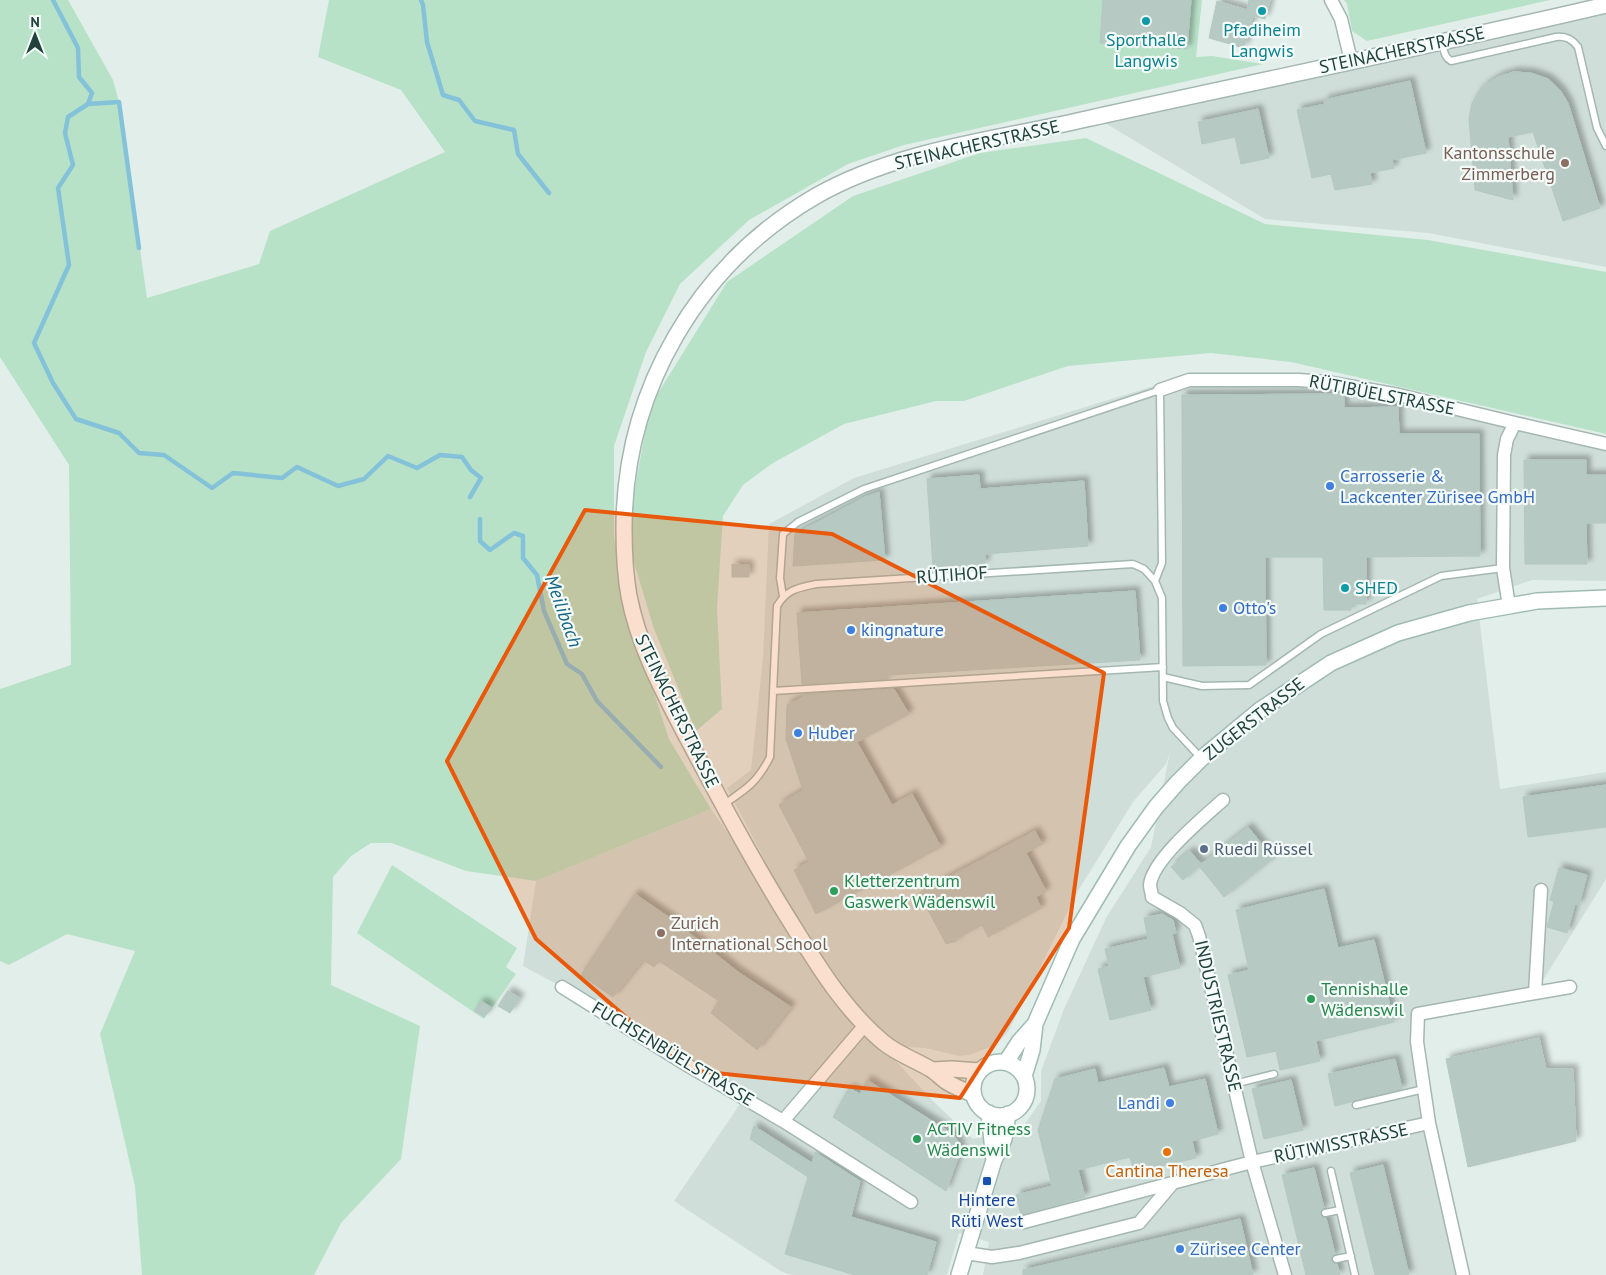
<svg xmlns="http://www.w3.org/2000/svg" width="1606" height="1275" font-family="'PT Sans',sans-serif">
	<style>
		.built { fill: #d0ded9 }
		.green { fill: #b8e2c8 }
		.lines { fill: none; stroke-linecap: round; stroke-linejoin: round }
		.stream { stroke: #84c2d9; stroke-width: 4.5 }
		.building { fill: #b7c9c3; stroke: #b3c8c2; filter: url(#shadow) }
		.service-casing { stroke: #a4b7b2; stroke-width: 9 }
		.minor-casing { stroke: #a4b7b2; stroke-width: 15 }
		.tertiary-casing { stroke: #a4b7b2; stroke-width: 18 }
		.secondary-casing { stroke: #9fbbb4; stroke-width: 18 }
		.service { stroke: #fff; stroke-width: 6 }
		.minor { stroke: #fff; stroke-width: 12 }
		.tertiary { stroke: #fff; stroke-width: 15 }
		.secondary { stroke: #fff; stroke-width: 15 }
		.marked { fill: #e8590c; fill-opacity: 0.2; stroke: #e8590c; stroke-width: 4; stroke-linejoin: round }
		.culture-dot { fill: #0f9aa8; stroke: #f3faf7; stroke-width: 2 }
		.education-dot { fill: #8d6e63; stroke: #f3faf7; stroke-width: 2 }
		.shop-dot { fill: #3f7fe0; stroke: #f3faf7; stroke-width: 2 }
		.service-dot { fill: #5c6f8a; stroke: #f3faf7; stroke-width: 2 }
		.leisure-dot { fill: #2e9e5b; stroke: #f3faf7; stroke-width: 2 }
		.food-dot { fill: #e8710a; stroke: #f3faf7; stroke-width: 2 }
		.transit-dot { fill: #1a4fb4; stroke: #f3faf7; stroke-width: 2 }
		.labels { text-anchor: middle; stroke-width: 4.5; stroke-linejoin: round; paint-order: stroke }
		.culture-label { font-size: 18px; fill: #0d838f; stroke: #f3faf7 }
		.street-label { font-size: 18px; fill: #20413c; stroke: #f3faf7 }
		.education-label { font-size: 18px; fill: #785e54; stroke: #f3faf7; text-anchor: end }
		.shop-label { font-size: 18px; fill: #366cbe; stroke: #f3faf7; text-anchor: start }
		.service-label { font-size: 18px; fill: #4e5e75; stroke: #f3faf7; text-anchor: start }
		.leisure-label { font-size: 18px; fill: #27864d; stroke: #f3faf7; text-anchor: start }
		.food-label { font-size: 18px; fill: #c56008; stroke: #f3faf7 }
		.transit-label { font-size: 18px; fill: #164399; stroke: #f3faf7 }
		.water-label { font-size: 19px; font-style: italic; fill: #126585; stroke: #f3faf7 }
	</style>
	<defs>
		<filter id="shadow"><feDropShadow dx="4.5" dy="-4.5" stdDeviation="2.5" flood-color="#0004"/></filter>
	</defs>
	<rect width="100%" height="100%" fill="#e2eeea"/>
	<path class="built" d="M1606,13V267L1428,233L1265,219L1100,120Z
		M1167,382L1317,384L1507,424L1606,450V581L1532,580L1477,599L1500,789L1606,772V879L1535,993L1418,1015L1417,1042L1463,1275H983L989,1242L959,1233L947,1275H793L782,1272L674,1201L742,1101L783,1124L865,1028L933,1101L973,1139L1022,1128L1041,1101V1071L1064,1009L1106,918L1151,847L1170,752L1166,764L1133,802L1078,891L1008,1032L997,1044L970,1055L959,1056L925,1048L887,1046L865,1023L806,939L727,788L751,770L763,658L769,524L854,478Z
		M711,809L862,1025L783,1120L562,987L523,966L536,881Z"/>
	<path class="green" d="M0,0H68L113,80L119,102L147,298L259,264L270,231L445,152L401,90L318,57L329,0H1202L1196,57L1212,56L1263,64L904,145L848,164L749,220L680,284L646,352L614,446V537L635,634L669,739L711,809L536,881L466,871L392,843H371L351,856L333,877L331,985L420,1026L401,1159L341,1223L314,1275H142L135,1186L100,1034L135,951L67,934L9,965L0,961V689L71,665L69,465L0,357Z
		M1344,0H1550L1367,41L1352,31L1347,4Z
		M1086,138L1265,224L1428,240L1606,272V434L1291,362L1211,353L1068,366L964,401H936L844,424L773,463L743,485L723,516L717,608L722,709L696,731L654,629L626,536L650,406L727,282L853,196L980,153Z
		M392,865L517,948L506,967L516,974L484,1019L357,933Z"/>
	<g class="lines">
		<path class="stream" d="M53,0L78,48L79,77L92,93L88,104L68,117L65,133L73,165L58,188L69,265L34,343L53,383L76,419L119,433L139,453L164,455L212,488L233,473L282,478L297,467L338,486L364,479L388,456L417,468L440,455L462,457L471,470L481,478L470,497
			M421,0L423,5L427,42L443,95L459,100L475,121L514,130L518,154L549,193
			M88,104L119,102L139,248
			M480,519V541L490,550L514,533L523,536V558L537,575L544,611L567,664L582,674L597,701L661,767"/>
	</g>
	<path class="building" d="M1103,0H1191L1187,49L1100,43Z
		M1249,0H1270L1265,19L1253,16L1244,48L1209,38L1217,1L1247,10Z
		M1514,72L1531,73L1548,79L1560,90L1568,103L1600,208L1563,221L1533,132L1508,137L1513,200L1475,190L1469,119L1472,103L1479,91L1488,83L1500,76Z
		M1410,81L1426,153L1392,160L1394,168L1370,173L1372,184L1335,190L1331,174L1312,178L1297,110L1325,104L1324,100Z
		M1258,109L1269,158L1241,164L1235,137L1202,144L1198,122Z
		M1344,394V408L1398,407L1399,434H1479L1480,556L1366,557V604H1351V610H1324L1323,557H1265L1266,665L1183,666L1182,395Z
		M1524,460H1586V475H1606V523H1586L1587,564H1525Z
		M979,475L980,489L1084,481L1088,546L985,554V564L933,567L927,479Z
		M879,492L885,560L793,566L795,534L865,497Z
		M732,564L749,565V577H732Z
		M1135,591L1140,660L887,675L889,679L802,684L797,613Z
		M894,689L909,714L857,742L892,805L912,794L941,847L816,914L794,870L809,862L779,805L803,790L786,739L787,705L803,697L802,694Z
		M1606,785V827L1528,837L1523,797Z
		M1248,827L1273,858L1224,897L1199,866Z
		M1035,831L1042,844L1026,853L1046,891L1036,897L1041,908L988,937L982,925L956,939L957,941L946,944L919,893Z
		M1190,851L1201,864L1183,880L1171,867Z
		M1559,868L1587,875L1579,905L1575,904L1567,933L1547,927L1554,902L1550,900Z
		M1324,889L1338,948L1374,940L1394,1022L1316,1041L1320,1061L1280,1070L1276,1051L1247,1057L1228,975L1249,970L1236,910Z
		M635,894L673,920L738,972L791,1007L757,1050L711,1013L719,1001L659,961L654,967L643,960L613,997L581,975Z
		M1162,914L1173,920L1176,933L1172,934L1180,968L1143,977L1151,1010L1110,1020L1098,969L1109,966L1105,949L1148,939L1144,918Z
		M508,991L520,998L510,1013L498,1006Z
		M481,1001L491,1007L484,1017L474,1011Z
		M1539,1038L1546,1069H1573L1576,1141L1468,1167L1446,1059Z
		M1395,1059L1402,1089L1335,1106L1328,1074Z
		M1164,1068L1169,1087L1205,1079L1218,1134L1192,1141L1196,1158L1134,1172L1130,1157L1078,1170L1085,1197L1021,1215L1016,1195L1052,1186L1038,1130L1055,1079L1095,1069L1098,1083Z
		M867,1080L953,1134L959,1143L961,1150L946,1191L833,1117L849,1088L860,1094Z
		M1291,1080L1303,1130L1264,1139L1252,1089Z
		M754,1126L812,1163L815,1152L860,1181L851,1217L936,1242L927,1275H855L785,1254L808,1177L750,1139Z
		M1383,1165L1409,1275H1375L1350,1173Z
		M1314,1168L1324,1208L1320,1211V1214L1323,1218H1326L1335,1254L1331,1257V1260L1334,1264H1337L1340,1275H1306L1282,1175Z
		M1240,1219L1253,1275H1023V1270Z"/>
	<g class="lines">
		<defs>
			<path id="service" d="M1442,43C1444,50 1444,57 1451,61L1556,37C1566,36 1572,39 1578,47L1597,128L1606,146
				M783,596L780,578L783,534L798,522L864,489L1160,390L1162,563L1155,581
				M1163,677L1202,686L1249,685L1321,634L1441,576L1503,568
				M773,691L1163,667
				M723,805C746,789 757,783 770,757L777,606C787,589 798,588 816,584L1133,564L1144,569L1155,581L1162,598L1163,701L1168,718L1173,728L1201,758
				M1234,1084L1274,1074
				M1356,1105L1424,1089
				M1331,1171L1355,1275
				M1325,1213L1340,1210
				M1336,1259L1351,1256"/>
			<path id="minor" d="M1331,0L1341,19L1351,61
				M1160,390L1189,380H1299L1326,382L1399,395L1515,423
				M1509,606L1503,568L1504,455L1507,439L1515,423L1606,444
				M1223,800C1204,817 1152,860 1150,885C1150,889 1152,893 1152,897L1180,913L1195,925L1199,936L1252,1162L1285,1275
				M562,987L682,1062L783,1121L865,1025
				M1535,993L1570,987
				M783,1121L911,1202
				M1024,1222L1252,1162L1429,1123
				M966,1253L992,1257L1019,1253L1139,1223L1172,1184
				M1463,1275L1429,1123L1417,1042L1418,1014L1535,993L1541,890"/>
			<path id="tertiary" d="M932,1070L952,1069L979,1071
				M973,1094C965,1091 955,1087 947,1082C942,1079 938,1074 932,1070C916,1060 897,1054 883,1042C846,1011 820,969 795,929C754,864 718,796 682,728C660,686 638,643 629,596C625,574 624,551 624,529C624,391 697,265 816,196C898,149 1001,139 1091,118C1263,80 1435,45 1606,5"/>
			<path id="secondary" d="M1006,1062L1019,1042L1035,1024
				M973 1089a27 27 0 1 1 54 0a27 27 0 1 1-54 0Z
				M1024,1076L1032,1050L1035,1024L1072,939L1128,846L1156,807L1177,783L1202,758L1260,710L1331,663L1398,633L1469,613L1509,606L1537,601L1606,598
				M989,1113L994,1160
				M959,1275L994,1160L1004,1139L1008,1114"/>
		</defs>
		<use href="#service" class="service-casing"/>
		<use href="#minor" class="minor-casing"/>
		<use href="#tertiary" class="tertiary-casing"/>
		<use href="#secondary" class="secondary-casing"/>
		<use href="#service" class="service"/>
		<use href="#minor" class="minor"/>
		<use href="#tertiary" class="tertiary"/>
		<use href="#secondary" class="secondary"/>
	</g>
	<path class="marked" d="M585,510L832,534L1104,673L1069,928L960,1098L687,1070L536,939L447,761Z"/>
	<g class="culture-dot">
		<circle cx="1262" cy="11" r="5"/>
		<circle cx="1146" cy="21" r="5"/>
		<circle cx="1345" cy="588" r="5"/>
	</g>
	<g class="education-dot">
		<circle cx="1565" cy="163" r="5"/>
		<circle cx="661" cy="933" r="5"/>
	</g>
	<g class="shop-dot">
		<circle cx="1330" cy="486" r="5"/>
		<circle cx="1223" cy="608" r="5"/>
		<circle cx="851" cy="630" r="5"/>
		<circle cx="798" cy="733" r="5"/>
		<circle cx="1170" cy="1103" r="5"/>
		<circle cx="1180" cy="1249" r="5"/>
	</g>
	<circle class="service-dot" cx="1204" cy="849" r="5"/>
	<g class="leisure-dot">
		<circle cx="834" cy="891" r="5"/>
		<circle cx="1311" cy="999" r="5"/>
		<circle cx="917" cy="1139" r="5"/>
	</g>
	<circle class="food-dot" cx="1167" cy="1152" r="5"/>
	<rect class="transit-dot" x="982" y="1176" width="10" height="10" rx="2.5"/>
	<g class="labels">
		<g class="culture-label">
			<text x="1262" y="36">Pfadiheim<tspan x="1262" dy="21">Langwis</tspan></text>
			<text x="1146" y="46">Sporthalle<tspan x="1146" dy="21">Langwis</tspan></text>
			<text x="1355" y="594" text-anchor="start">SHED</text>
		</g>
		<g class="street-label">
			<text transform="translate(1402 50) rotate(-12)" y="6">STEINACHERSTRASSE</text>
			<text transform="translate(977 145) rotate(-13)" y="6">STEINACHERSTRASSE</text>
			<text transform="translate(1382 395) rotate(11)" y="6">RÜTIBÜELSTRASSE</text>
			<text transform="translate(952 575) rotate(-4)" y="6">RÜTIHOF</text>
			<text transform="translate(677 711) rotate(64)" y="6">STEINACHERSTRASSE</text>
			<text transform="translate(1254 719) rotate(-38)" y="6">ZUGERSTRASSE</text>
			<text transform="translate(1218 1016) rotate(77)" y="6">INDUSTRIESTRASSE</text>
			<text transform="translate(673 1054) rotate(31)" y="6">FUCHSENBÜELSTRASSE</text>
			<text transform="translate(1341 1143) rotate(-12)" y="6">RÜTIWISSTRASSE</text>
		</g>
		<g class="education-label">
			<text x="1555" y="159">Kantonsschule<tspan x="1555" dy="21">Zimmerberg</tspan></text>
			<text x="671" y="929" text-anchor="start">Zurich<tspan x="671" dy="21">International School</tspan></text>
		</g>
		<g class="shop-label">
			<text x="1340" y="482">Carrosserie &amp;<tspan x="1340" dy="21">Lackcenter Zürisee GmbH</tspan></text>
			<text x="1233" y="614">Otto's</text>
			<text x="861" y="636">kingnature</text>
			<text x="808" y="739">Huber</text>
			<text x="1160" y="1109" text-anchor="end">Landi</text>
			<text x="1190" y="1255">Zürisee Center</text>
		</g>
		<g class="service-label">
			<text x="1214" y="855">Ruedi Rüssel</text>
		</g>
		<g class="leisure-label">
			<text x="844" y="887">Kletterzentrum<tspan x="844" dy="21">Gaswerk Wädenswil</tspan></text>
			<text x="1321" y="995">Tennishalle<tspan x="1321" dy="21">Wädenswil</tspan></text>
			<text x="927" y="1135">ACTIV Fitness<tspan x="927" dy="21">Wädenswil</tspan></text>
		</g>
		<g class="food-label">
			<text x="1167" y="1177">Cantina Theresa</text>
		</g>
		<g class="transit-label">
			<text x="987" y="1206">Hintere<tspan x="987" dy="21">Rüti West</tspan></text>
		</g>
		<g class="water-label">
			<text transform="translate(564 611) rotate(70)" y="7">Meilibach</text>
		</g>
	</g>
	<g transform="translate(35 35)" stroke="#f3faf7" stroke-width="4" paint-order="stroke">
	<path d="M0-4L9 19L0 12L-9 19Z" fill="#20413c"/>
	<text y="-8" font-size="14" font-weight="bold" text-anchor="middle" fill="#20413c">N</text>
	</g>
</svg>
